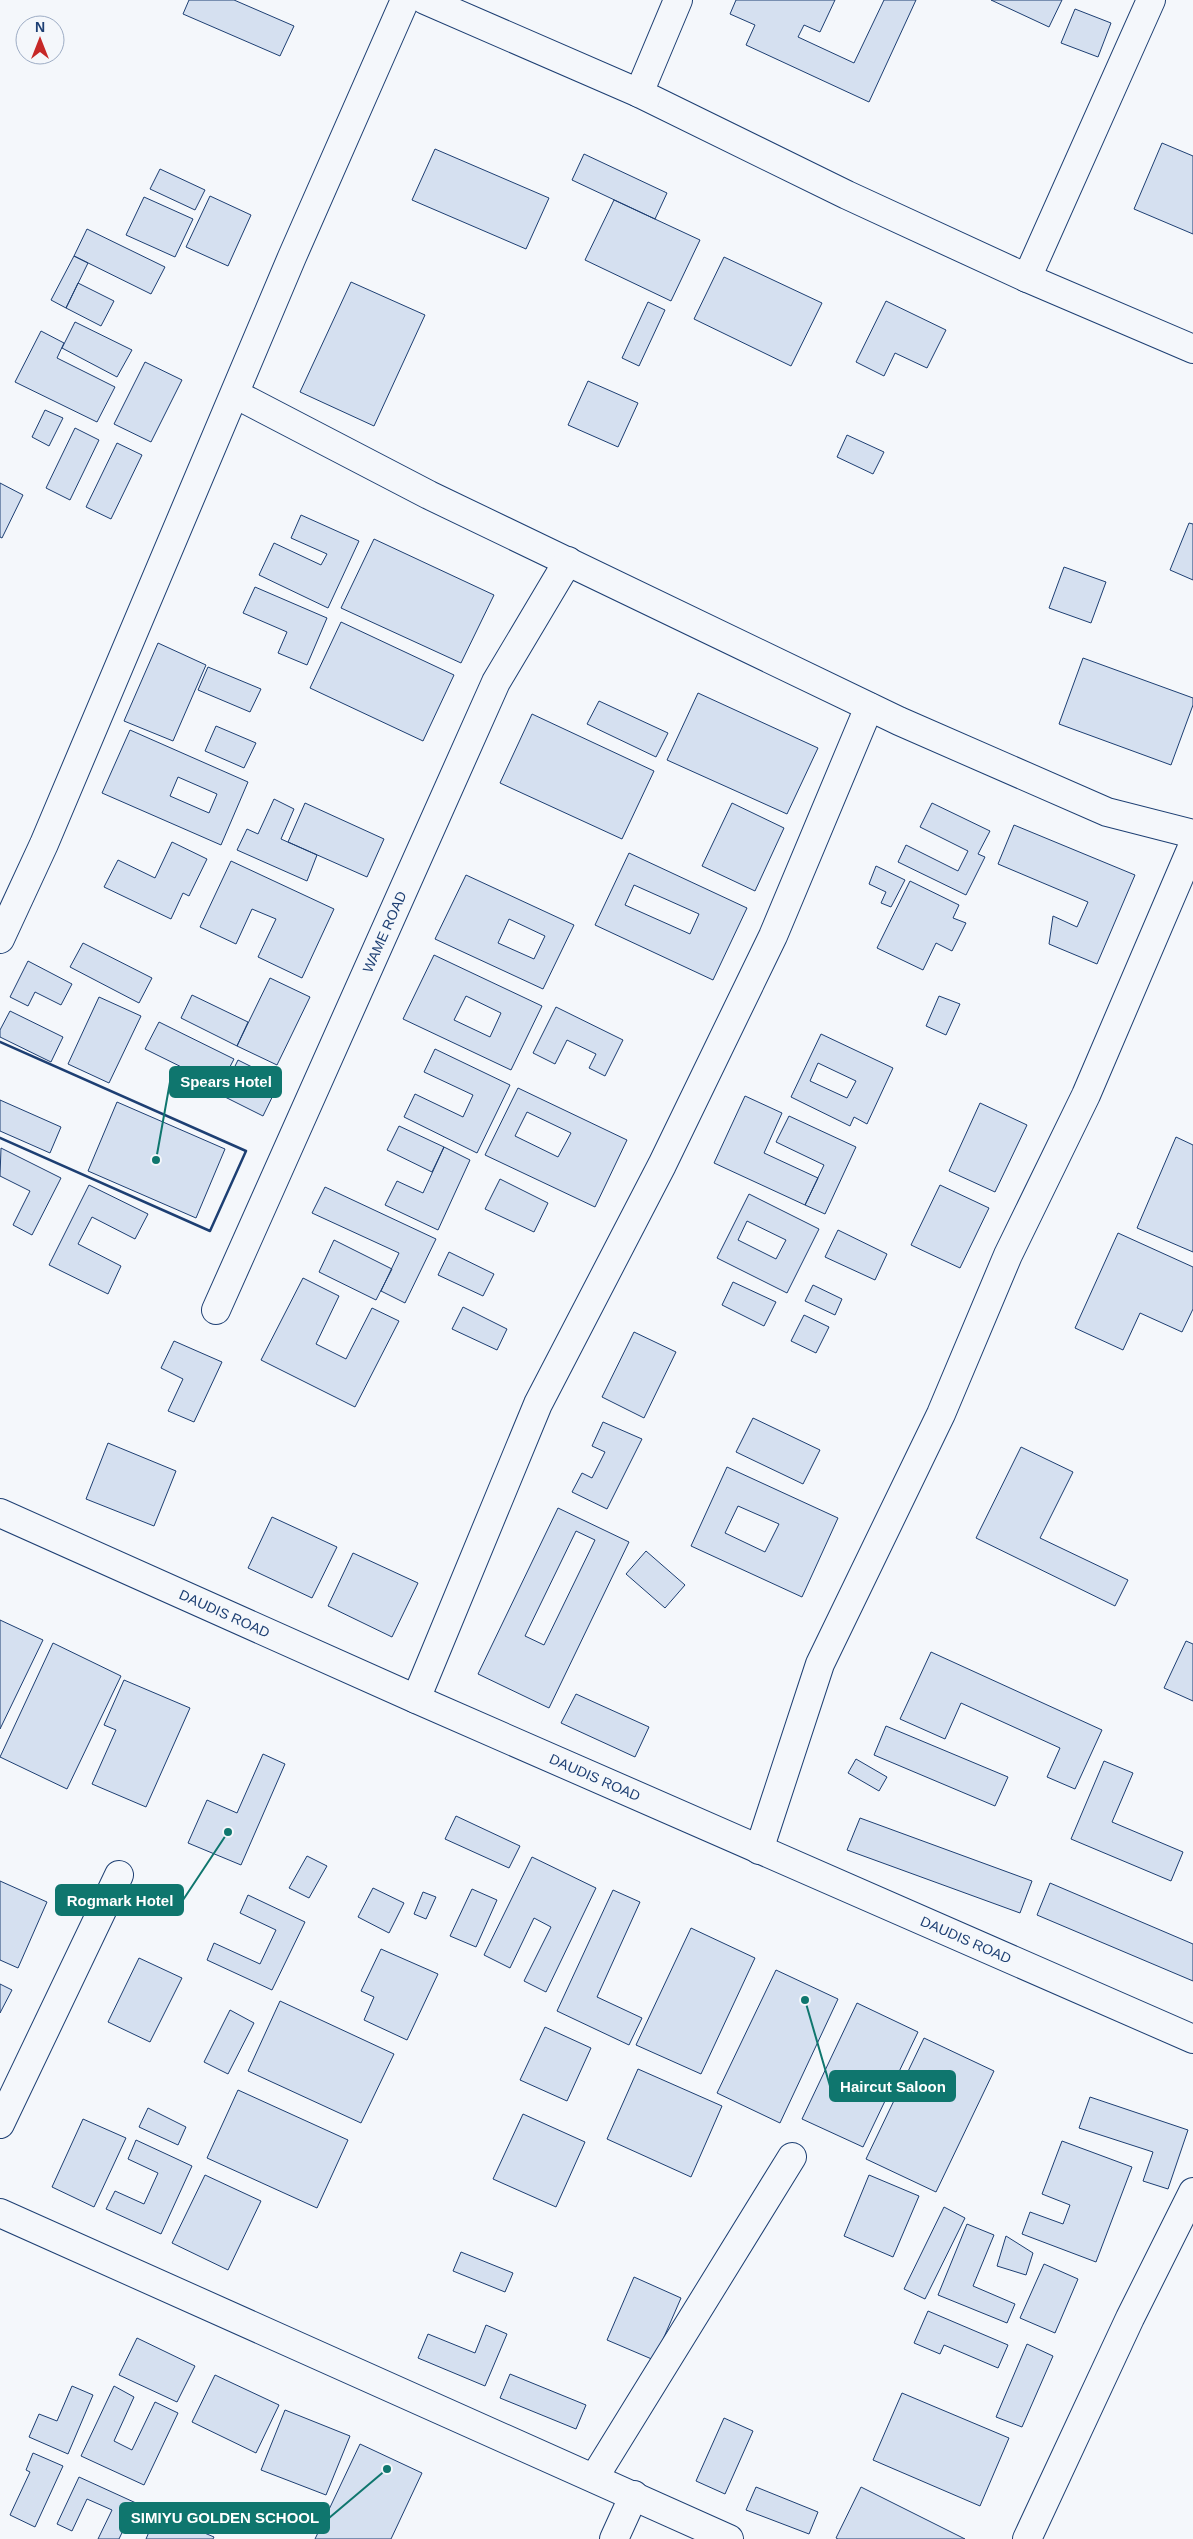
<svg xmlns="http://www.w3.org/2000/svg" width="1193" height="2539" font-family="Helvetica,sans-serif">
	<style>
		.building { fill: #d5e0f0; stroke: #1d3f73; fill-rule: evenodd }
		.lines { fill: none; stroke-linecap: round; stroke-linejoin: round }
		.minor-casing { stroke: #1d3f73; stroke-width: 30 }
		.minor { stroke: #f4f7fb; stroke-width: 28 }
		.wall { stroke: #1d3f73; stroke-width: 2.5 }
		.labels { text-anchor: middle; stroke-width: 4; stroke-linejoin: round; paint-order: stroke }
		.street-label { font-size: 14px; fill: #1d3f73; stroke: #f4f7fb }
		.leader { fill: none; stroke: #0f766e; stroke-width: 2 }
		.callout-dot { fill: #0f766e; stroke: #f4f7fb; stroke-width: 2 }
		.callout { fill: #0f766e; stroke: #0f766e; stroke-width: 2 }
		.callout-label { font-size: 15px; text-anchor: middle; font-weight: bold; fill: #fff }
	</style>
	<rect width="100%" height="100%" fill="#f4f7fb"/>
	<path class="building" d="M189,0H234L294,26L280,56L183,14Z
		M736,0H835L820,32L804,25L798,37L854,63L884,0H916L869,102L746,45L755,25L730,14Z
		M991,0H1062L1049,27Z
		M1075,9L1111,23L1098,57L1061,43Z
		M1162,143L1193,156V234L1134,209Z
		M435,149L549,198L526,249L412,200Z
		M584,154L667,193L655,219L572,180Z
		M160,169L205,190L195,210L150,189Z
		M210,196L251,215L228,266L186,247Z
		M144,197L193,219L175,257L126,235Z
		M614,200L700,240L671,301L585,260Z
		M87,229L165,267L151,294L74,256Z
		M74,256L88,263L66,308L51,300Z
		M724,257L822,303L791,366L694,319Z
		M351,282L425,315L374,426L300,392Z
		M78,283L114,301L101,326L66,308Z
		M886,301L946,330L927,368L895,353L884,376L856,362Z
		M648,302L665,310L639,366L622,358Z
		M75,322L132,350L117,377L62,348Z
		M41,331L64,343L57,358L115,387L97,422L15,382Z
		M145,362L182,380L151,442L114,424Z
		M588,381L638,403L618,447L568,425Z
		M45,410L63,418L49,446L32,437Z
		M75,428L99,440L70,500L46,488Z
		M847,435L884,452L873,474L837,457Z
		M117,443L142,455L111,519L86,507Z
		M0,483L23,495L2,538L0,537Z
		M301,515L359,541L328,608L259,575L274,543L321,565L327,554L291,538Z
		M1189,523L1193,524V580L1170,570Z
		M374,539L494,595L461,663L341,608Z
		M1064,567L1106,582L1091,623L1049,608Z
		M255,587L327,618L307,665L278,653L287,632L243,613Z
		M341,622L454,675L423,741L310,688Z
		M158,643L206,665L173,741L124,721Z
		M1083,658L1193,698V705L1171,765L1059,724Z
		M208,667L261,689L250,712L198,690Z
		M698,693L818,748L787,814L667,760Z
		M599,701L668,733L656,757L587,724Z
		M532,714L654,771L622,839L500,783Z
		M216,726L256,743L244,768L205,751Z
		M130,730L248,782L221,845L102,793ZM178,777L217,794L209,813L170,796Z
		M274,799L294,809L281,839L317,855L307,881L237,850L247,829L258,834Z
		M305,803L384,839L367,877L288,842Z
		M732,803L784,828L755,891L702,866Z
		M932,803L990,831L978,854L985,857L966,895L898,862L906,845L958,871L968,851L920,827Z
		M1014,825L1135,875L1097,964L1049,944L1053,916L1077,927L1088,902L998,864Z
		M172,842L207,859L189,896L183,893L171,919L104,887L118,860L155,878Z
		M629,853L747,908L713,980L595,925ZM634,885L699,914L690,934L625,905Z
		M231,861L334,909L302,978L258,957L276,919L252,909L236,944L200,927Z
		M876,866L905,880L891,907L881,903L886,892L869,884Z
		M466,875L574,925L543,989L435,939ZM509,919L545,936L534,959L498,943Z
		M910,881L959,905L953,918L966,923L952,951L936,943L923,970L877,948Z
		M83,943L152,978L139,1003L70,967Z
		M434,955L542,1006L511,1070L403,1019ZM466,996L501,1013L490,1037L454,1020Z
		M28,961L72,984L61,1005L35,992L28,1006L10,997Z
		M270,978L310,997L277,1065L237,1046Z
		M192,995L248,1022L237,1046L181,1018Z
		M939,996L960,1004L946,1035L926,1026Z
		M99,997L141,1016L109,1083L68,1064Z
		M556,1007L623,1040L605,1076L589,1068L596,1054L567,1040L555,1064L533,1053Z
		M10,1011L63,1037L51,1062L0,1037V1030Z
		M159,1022L234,1059L220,1086L145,1049Z
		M821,1034L893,1068L867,1124L854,1117L850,1126L791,1097ZM818,1063L856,1081L847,1098L810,1081Z
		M435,1049L510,1085L477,1153L404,1117L415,1094L463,1117L473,1095L424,1072Z
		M238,1060L280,1081L263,1116L221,1095Z
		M518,1088L627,1140L595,1207L485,1155ZM527,1112L571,1133L558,1157L515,1136Z
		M745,1096L782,1113L764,1153L818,1178L805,1205L714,1163Z
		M0,1100L61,1127L50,1153L0,1131Z
		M117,1102L225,1149L196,1218L88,1171Z
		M980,1103L1027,1125L995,1192L949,1171Z
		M789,1116L856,1147L825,1214L805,1205L824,1165L776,1142Z
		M399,1126L444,1147L432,1172L387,1150Z
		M1176,1137L1193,1145V1252L1137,1228Z
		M444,1147L470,1160L438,1230L385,1205L397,1181L423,1193Z
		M1,1148L61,1178L32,1235L13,1225L30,1191L0,1176Z
		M500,1179L548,1203L534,1232L485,1209Z
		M89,1185L148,1214L135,1239L92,1217L78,1244L121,1266L108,1294L49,1265Z
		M940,1185L989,1208L960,1268L911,1245Z
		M325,1187L436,1239L405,1303L381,1291L399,1253L312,1213Z
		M749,1194L819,1229L787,1293L717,1258ZM747,1221L786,1240L776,1259L738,1240Z
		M838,1230L887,1254L875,1280L825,1257Z
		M1118,1233L1193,1267V1309L1182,1332L1140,1313L1123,1350L1075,1328Z
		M334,1240L392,1269L376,1300L319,1272Z
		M449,1252L494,1274L483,1296L438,1275Z
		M303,1278L339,1296L316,1344L346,1359L372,1308L399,1321L355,1407L261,1360Z
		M733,1282L776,1302L764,1326L722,1305Z
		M813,1285L842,1299L835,1315L805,1301Z
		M463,1307L507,1329L497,1350L452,1329Z
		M804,1315L829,1327L816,1353L791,1341Z
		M634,1332L676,1352L644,1418L602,1397Z
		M174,1341L222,1362L194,1422L168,1411L183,1379L161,1368Z
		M753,1418L820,1450L803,1484L736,1452Z
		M603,1422L642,1439L607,1509L572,1492L582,1473L592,1478L605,1452L592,1446Z
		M108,1443L176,1471L154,1526L86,1499Z
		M1021,1447L1073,1472L1040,1538L1128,1580L1115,1606L976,1538Z
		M727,1467L838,1518L802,1597L691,1546ZM738,1506L779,1524L765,1552L725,1533Z
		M558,1508L629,1542L549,1708L478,1674ZM576,1531L595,1540L544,1645L525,1636Z
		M272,1517L337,1547L312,1598L248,1568Z
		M646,1551L685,1585L665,1608L626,1574Z
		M353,1553L418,1583L392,1637L328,1606Z
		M0,1620L43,1640L0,1729Z
		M1186,1641L1193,1644V1701L1164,1688Z
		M53,1643L121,1676L67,1789L0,1757Z
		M931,1652L1102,1730L1075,1789L1047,1777L1060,1748L961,1703L945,1739L900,1719Z
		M124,1680L190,1708L146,1807L92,1784L116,1730L104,1725Z
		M576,1694L649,1727L635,1757L561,1723Z
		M886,1726L1008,1777L995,1806L874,1755Z
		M263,1754L285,1764L241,1865L188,1843L207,1800L237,1813Z
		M856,1759L887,1777L879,1791L848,1773Z
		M1104,1761L1133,1773L1112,1822L1183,1852L1171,1881L1071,1839Z
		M456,1816L520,1846L509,1868L445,1839Z
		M860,1818L1032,1881L1020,1913L847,1850Z
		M307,1856L327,1866L309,1898L289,1888Z
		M532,1857L596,1888L546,1992L524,1981L551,1927L534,1918L510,1968L484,1955Z
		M0,1881L47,1902L18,1968L0,1960Z
		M1050,1883L1193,1944V1981L1037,1915Z
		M373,1888L404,1903L389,1933L358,1917Z
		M472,1889L497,1900L476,1947L450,1936Z
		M613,1890L640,1902L597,1997L642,2018L629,2045L557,2011Z
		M423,1892L436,1897L426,1919L414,1914Z
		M248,1895L305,1922L272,1990L207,1960L214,1943L260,1964L276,1930L240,1913Z
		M691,1928L755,1958L701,2074L636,2045Z
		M381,1949L438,1974L407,2040L364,2020L374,1997L361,1991Z
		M139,1958L182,1978L150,2042L108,2022Z
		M776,1970L838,1999L780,2123L717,2093Z
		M0,1984L12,1990L0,2013Z
		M280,2001L394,2054L361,2123L248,2071Z
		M857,2003L918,2032L863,2147L802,2119Z
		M230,2010L254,2023L228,2074L204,2062Z
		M545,2027L591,2048L567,2101L520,2080Z
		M924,2038L994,2071L936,2192L866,2159Z
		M638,2069L722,2106L691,2177L607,2139Z
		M238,2090L348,2140L317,2208L207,2158Z
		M1090,2097L1188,2130L1168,2189L1143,2181L1153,2152L1079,2128Z
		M148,2108L186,2127L178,2145L139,2127Z
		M523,2114L585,2142L556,2207L493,2179Z
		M83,2119L126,2138L94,2207L52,2187Z
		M136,2140L192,2166L161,2234L106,2209L115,2191L144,2204L158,2173L128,2159Z
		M1062,2141L1132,2167L1096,2262L1022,2234L1030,2212L1063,2224L1070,2205L1042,2194Z
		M205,2175L261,2201L228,2270L172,2243Z
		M869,2175L919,2196L893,2257L844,2236Z
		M944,2207L965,2218L925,2299L904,2289Z
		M967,2224L994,2235L973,2286L1015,2304L1007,2323L938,2295Z
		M1006,2236L1033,2253L1026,2275L997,2266Z
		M461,2252L513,2273L505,2292L453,2271Z
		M1044,2264L1078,2279L1055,2333L1020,2318Z
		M634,2277L681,2298L654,2360L607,2340Z
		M928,2311L1008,2345L998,2368L944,2345L940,2354L914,2343Z
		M486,2325L507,2334L485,2386L418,2358L428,2334L475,2353Z
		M137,2338L195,2366L177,2402L119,2375Z
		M1027,2344L1053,2356L1022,2427L996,2417Z
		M510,2374L586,2405L576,2429L500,2398Z
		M215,2375L279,2405L256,2453L192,2422Z
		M72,2386L93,2395L68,2454L29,2437L39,2414L57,2421Z
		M114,2386L134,2397L114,2441L132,2450L155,2402L178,2413L144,2485L81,2456Z
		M902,2393L1009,2438L980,2506L873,2460Z
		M285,2410L350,2436L326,2495L261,2470Z
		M724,2418L753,2431L725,2494L696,2481Z
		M360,2444L422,2473L391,2539H315Z
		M33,2453L63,2466L35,2527L10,2515L30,2472L26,2470Z
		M79,2477L136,2503L119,2539H98L112,2510L87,2499L72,2531L57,2524Z
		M756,2487L818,2512L809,2534L746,2510Z
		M861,2487L965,2539H838L836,2538Z
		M157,2513L214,2537L213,2539H146Z"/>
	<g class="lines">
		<defs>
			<g id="minor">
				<path d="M425,0L639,93L847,195L1027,278L1193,349"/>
				<path d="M639,93L678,0"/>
				<path d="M1027,278L1151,0"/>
				<path d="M235,394L429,495L899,721L1107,812L1193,834"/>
				<path d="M0,939L44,844L292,257L405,0"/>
				<path id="s1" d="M216,1310L496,682L568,561"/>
				<path id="s2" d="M0,1513L416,1699L1193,2039"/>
				<path d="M416,1699L538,1404L662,1165L773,936L869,707"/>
				<path d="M759,1850L820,1664L941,1414L1008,1255L1086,1095L1193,845"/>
				<path d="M0,2124L119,1875"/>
				<path d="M0,2213L729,2539"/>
				<path d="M594,2478L792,2157"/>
				<path d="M614,2539L634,2495"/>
				<path d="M1027,2539L1130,2318L1193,2192"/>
			</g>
		</defs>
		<use href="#minor" class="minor-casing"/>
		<use href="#minor" class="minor"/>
		<path class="wall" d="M0,1042L246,1151L210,1231L0,1138"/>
	</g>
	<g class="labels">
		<g class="street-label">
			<text dy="5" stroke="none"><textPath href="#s1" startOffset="414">WAME ROAD</textPath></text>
			<text dy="5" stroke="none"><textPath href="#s2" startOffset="246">DAUDIS ROAD</textPath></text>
			<text dy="5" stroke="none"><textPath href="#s2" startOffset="651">DAUDIS ROAD</textPath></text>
			<text dy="5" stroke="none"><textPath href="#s2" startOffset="1056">DAUDIS ROAD</textPath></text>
		</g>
	</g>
	<path class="leader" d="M156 1160L170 1082M228 1832L183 1900M805 2000L830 2086M387 2469L329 2518"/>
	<g class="callout-dot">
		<circle cx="156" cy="1160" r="5"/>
		<circle cx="228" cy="1832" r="5"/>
		<circle cx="805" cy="2000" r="5"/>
		<circle cx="387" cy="2469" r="5"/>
	</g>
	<g class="callout">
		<rect x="170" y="1067" width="111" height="30" rx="5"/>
		<rect x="56" y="1885" width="127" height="30" rx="5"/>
		<rect x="830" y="2071" width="125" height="30" rx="5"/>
		<rect x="120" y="2503" width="209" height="30" rx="5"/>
	</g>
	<g class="callout-label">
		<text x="226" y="1087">Spears Hotel</text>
		<text x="120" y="1906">Rogmark Hotel</text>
		<text x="893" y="2092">Haircut Saloon</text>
		<text x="225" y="2523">SIMIYU GOLDEN SCHOOL</text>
	</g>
	<g transform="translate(40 40)"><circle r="24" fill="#f4f7fb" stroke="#9eadc5"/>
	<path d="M0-4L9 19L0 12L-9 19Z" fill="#c62828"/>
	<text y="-8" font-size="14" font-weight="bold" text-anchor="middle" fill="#1d3f73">N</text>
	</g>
</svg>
